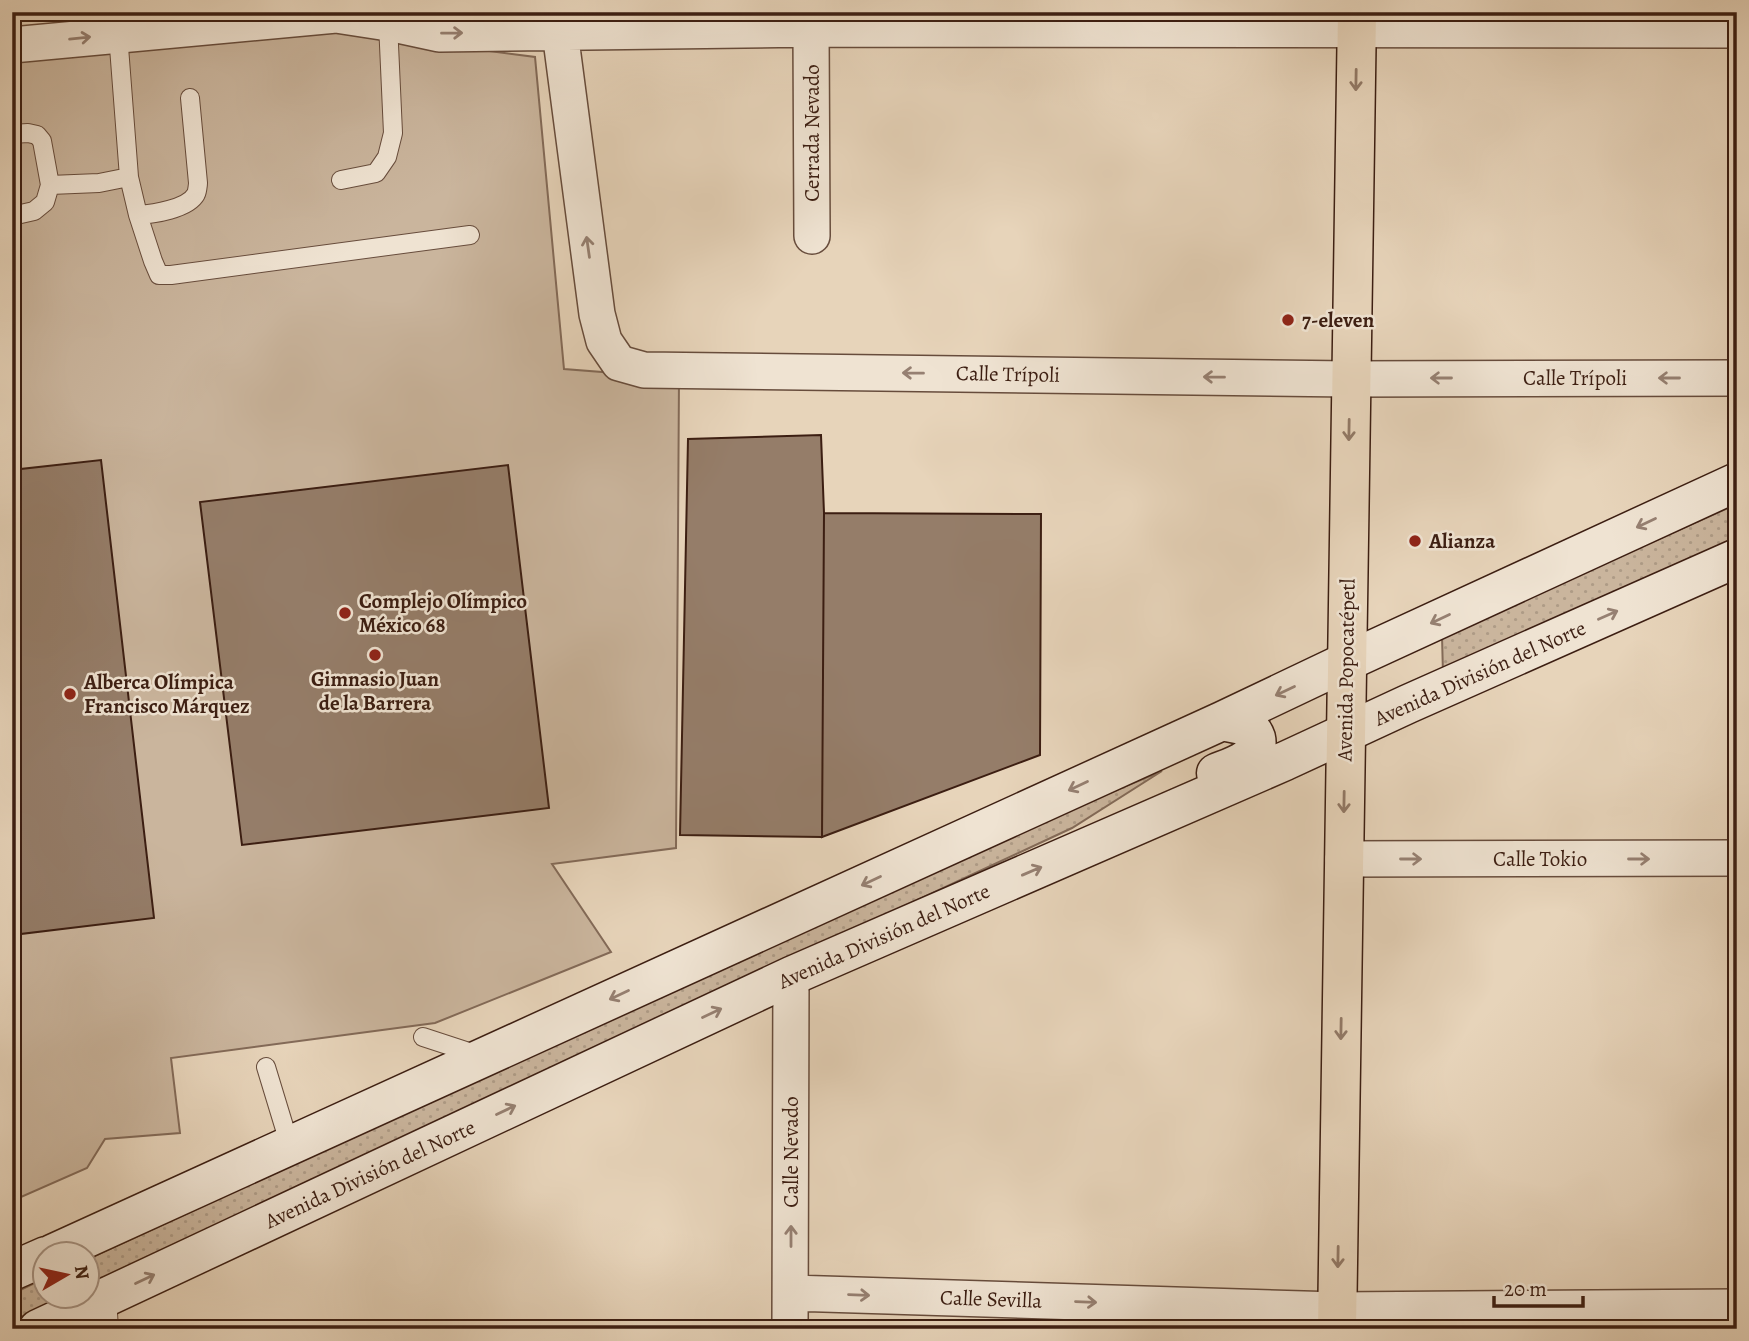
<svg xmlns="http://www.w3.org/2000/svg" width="1749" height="1341" font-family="Alegreya,serif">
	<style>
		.grass { fill: url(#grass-dots); stroke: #836a58; stroke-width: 2 }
		.pitch { fill: #cab59d; stroke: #836a58; stroke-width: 2 }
		.building { fill: #957d69; stroke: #3c1e12; stroke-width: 2 }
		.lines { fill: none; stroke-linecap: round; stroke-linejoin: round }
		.service-casing { stroke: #674c3c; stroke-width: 20 }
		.minor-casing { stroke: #674c3c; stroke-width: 38 }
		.secondary-casing { stroke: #3c1e12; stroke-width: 41 }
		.primary-casing { stroke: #3c1e12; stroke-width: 41 }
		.service { stroke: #efe3d2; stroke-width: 18 }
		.minor { stroke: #efe3d2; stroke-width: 35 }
		.secondary { stroke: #efe3d2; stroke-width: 38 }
		.primary { stroke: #e7d4ba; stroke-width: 38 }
		.oneway { stroke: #968072 }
		.oneway2 { stroke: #927966 }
		.poi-dot { fill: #8f2418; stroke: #efe3d2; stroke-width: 2.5 }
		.labels { text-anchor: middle; stroke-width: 5; stroke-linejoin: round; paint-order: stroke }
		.street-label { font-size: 21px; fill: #3c1e12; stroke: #efe3d2 }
		.poi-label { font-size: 21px; font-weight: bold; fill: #3c1e12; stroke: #efe3d2; text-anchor: start }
	</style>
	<defs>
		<pattern id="grass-dots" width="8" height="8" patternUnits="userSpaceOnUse" patternTransform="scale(1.75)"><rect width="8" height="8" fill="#cab59d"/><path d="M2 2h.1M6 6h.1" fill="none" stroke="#ae9b86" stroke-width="1.8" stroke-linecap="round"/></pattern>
	</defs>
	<rect width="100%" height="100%" fill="#e7d4ba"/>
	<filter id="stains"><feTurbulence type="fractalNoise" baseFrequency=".00286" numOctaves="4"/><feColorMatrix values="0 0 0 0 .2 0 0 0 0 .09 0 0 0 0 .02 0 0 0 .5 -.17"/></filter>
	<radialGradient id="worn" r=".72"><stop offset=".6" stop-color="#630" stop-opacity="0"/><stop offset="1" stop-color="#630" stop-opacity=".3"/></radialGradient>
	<path class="grass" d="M1737,504V539L1443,674L1442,636Z
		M1162,771L1072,828L88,1286V1259L1011,834Z
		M45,1278L46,1296H68L12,1321V1294Z"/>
	<path class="pitch" d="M331,30L535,57L564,369L679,378L676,848L552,864L611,952L435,1023L171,1058L180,1133L105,1139L87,1168L12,1201V59Z"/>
	<path class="building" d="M821,435L824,513L822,837L680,835L688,439Z
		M101,460L154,918L12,935V470Z
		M508,465L549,808L242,845L200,502Z
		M824,513L1041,514L1040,755L822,837Z"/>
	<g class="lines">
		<defs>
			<path id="service" d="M12,134L28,133L37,135L42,141L50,185L45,202L34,211L12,216
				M129,177L138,215C153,214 188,209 196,194C197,193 198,184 198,183L190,98
				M341,180L376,173L387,157L393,133L388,23
				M50,185L99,183L129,177L118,34
				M138,215L153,261L159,275H171L470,235
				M423,1037L478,1055
				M266,1067L290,1146
				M107,1297L109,1329"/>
			<path id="minor" d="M811,29L812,236
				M560,32L597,314L604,341L619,363L644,370L1350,379L1737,378
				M12,45L336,15L388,23L439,34L811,29L1737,30
				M1343,859L1737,858
				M791,1293L1337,1310L1737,1307
				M790,1329L791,976"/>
			<path id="secondary" d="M1216,773C1230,767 1261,759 1256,738C1255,735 1253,731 1250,729C1243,724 1230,723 1222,721
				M52,1254L1222,721L1346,662L1737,482
				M12,1271L46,1256
				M38,1329L791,976L1285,761L1408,704L1737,558"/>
			<path id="primary" d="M1337,1329L1357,12"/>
		</defs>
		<use href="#service" class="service-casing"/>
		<use href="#minor" class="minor-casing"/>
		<use href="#secondary" class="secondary-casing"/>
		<use href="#primary" class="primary-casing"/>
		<use href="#service" class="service"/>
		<use href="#minor" class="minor"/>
		<use href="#secondary" class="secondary"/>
		<use href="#primary" class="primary"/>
	</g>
	<defs><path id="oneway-shaft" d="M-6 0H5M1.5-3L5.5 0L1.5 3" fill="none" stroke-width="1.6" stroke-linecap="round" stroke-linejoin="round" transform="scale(1.75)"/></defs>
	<g class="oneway">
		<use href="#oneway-shaft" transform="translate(452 33) rotate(-1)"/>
		<use href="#oneway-shaft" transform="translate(80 38) rotate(-6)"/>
		<use href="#oneway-shaft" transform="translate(588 247) rotate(-98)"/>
		<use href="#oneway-shaft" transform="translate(913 373) rotate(-179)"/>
		<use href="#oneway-shaft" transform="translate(1214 377) rotate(-179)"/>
		<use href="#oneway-shaft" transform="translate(1441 378) rotate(180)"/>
		<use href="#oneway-shaft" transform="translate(1669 378) rotate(180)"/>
		<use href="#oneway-shaft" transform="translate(1646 523) rotate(155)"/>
		<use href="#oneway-shaft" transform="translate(1608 615) rotate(-24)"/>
		<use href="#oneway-shaft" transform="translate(1440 619) rotate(155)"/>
		<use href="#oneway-shaft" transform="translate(1285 691) rotate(155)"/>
		<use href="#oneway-shaft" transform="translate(1078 786) rotate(155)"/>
		<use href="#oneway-shaft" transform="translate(1411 859)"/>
		<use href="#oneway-shaft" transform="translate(1639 859)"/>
		<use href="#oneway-shaft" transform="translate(1032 871) rotate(-23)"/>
		<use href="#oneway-shaft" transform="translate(871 881) rotate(155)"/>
		<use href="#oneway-shaft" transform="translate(619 995) rotate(155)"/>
		<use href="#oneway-shaft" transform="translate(712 1013) rotate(-25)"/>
		<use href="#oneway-shaft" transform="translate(506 1110) rotate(-25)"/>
		<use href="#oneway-shaft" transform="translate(791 1236) rotate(-90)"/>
		<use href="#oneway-shaft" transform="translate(145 1279) rotate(-25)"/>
		<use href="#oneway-shaft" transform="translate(859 1295) rotate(2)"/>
		<use href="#oneway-shaft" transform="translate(1086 1302) rotate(2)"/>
	</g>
	<g class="oneway2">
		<use href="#oneway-shaft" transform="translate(1356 80) rotate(91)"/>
		<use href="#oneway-shaft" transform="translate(1349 430) rotate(91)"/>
		<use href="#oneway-shaft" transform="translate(1344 802) rotate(91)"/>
		<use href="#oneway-shaft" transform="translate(1341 1029) rotate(91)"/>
		<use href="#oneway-shaft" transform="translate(1338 1257) rotate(91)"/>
	</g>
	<g class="poi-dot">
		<circle cx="1288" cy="320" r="7"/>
		<circle cx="1415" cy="541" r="7"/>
		<circle cx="345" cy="613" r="7"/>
		<circle cx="375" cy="655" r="7"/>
		<circle cx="70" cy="694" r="7"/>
	</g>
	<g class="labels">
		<g class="street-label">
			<text transform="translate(812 133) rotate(-90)" y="7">Cerrada Nevado</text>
			<text transform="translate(1008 374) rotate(1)" y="7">Calle Trípoli</text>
			<text x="1575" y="385">Calle Trípoli</text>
			<text transform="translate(1346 670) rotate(-89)" y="7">Avenida Popocatépetl</text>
			<text transform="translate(1480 673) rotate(-24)" y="7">Avenida División del Norte</text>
			<text x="1540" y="866">Calle Tokio</text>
			<text transform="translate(884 936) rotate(-24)" y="7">Avenida División del Norte</text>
			<text transform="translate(791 1152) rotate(-90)" y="7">Calle Nevado</text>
			<text transform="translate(370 1174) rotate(-25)" y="7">Avenida División del Norte</text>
			<text transform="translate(991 1299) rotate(2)" y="7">Calle Sevilla</text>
		</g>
		<g class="poi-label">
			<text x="1302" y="327">7-eleven</text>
			<text x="1429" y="548">Alianza</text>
			<text x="359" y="608">Complejo Olímpico<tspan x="359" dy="24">México 68</tspan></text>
			<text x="375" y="686" text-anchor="middle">Gimnasio Juan<tspan x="375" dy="24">de la Barrera</tspan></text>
			<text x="84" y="689">Alberca Olímpica<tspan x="84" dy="24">Francisco Márquez</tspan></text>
		</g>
	</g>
	<rect width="1749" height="1341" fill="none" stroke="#e7d4ba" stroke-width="42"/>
	<rect x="14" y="14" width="1721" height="1313" fill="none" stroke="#3c1e12" stroke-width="3.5"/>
	<rect x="21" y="21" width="1707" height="1299" fill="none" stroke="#3c1e12" stroke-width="2"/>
	<g transform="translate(66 1275) rotate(81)"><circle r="33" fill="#efe3d2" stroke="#a79485" stroke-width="2"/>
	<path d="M0-5L12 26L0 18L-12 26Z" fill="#8f2418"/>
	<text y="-10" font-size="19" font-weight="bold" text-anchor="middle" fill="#3c1e12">N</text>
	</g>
	<path d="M1494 1296v10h89v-10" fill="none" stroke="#3c1e12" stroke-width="3.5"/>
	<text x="1504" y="1296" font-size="21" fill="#3c1e12" stroke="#efe3d2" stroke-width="5" paint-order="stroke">20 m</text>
	<rect width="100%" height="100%" filter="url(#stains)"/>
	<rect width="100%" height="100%" fill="url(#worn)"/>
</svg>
